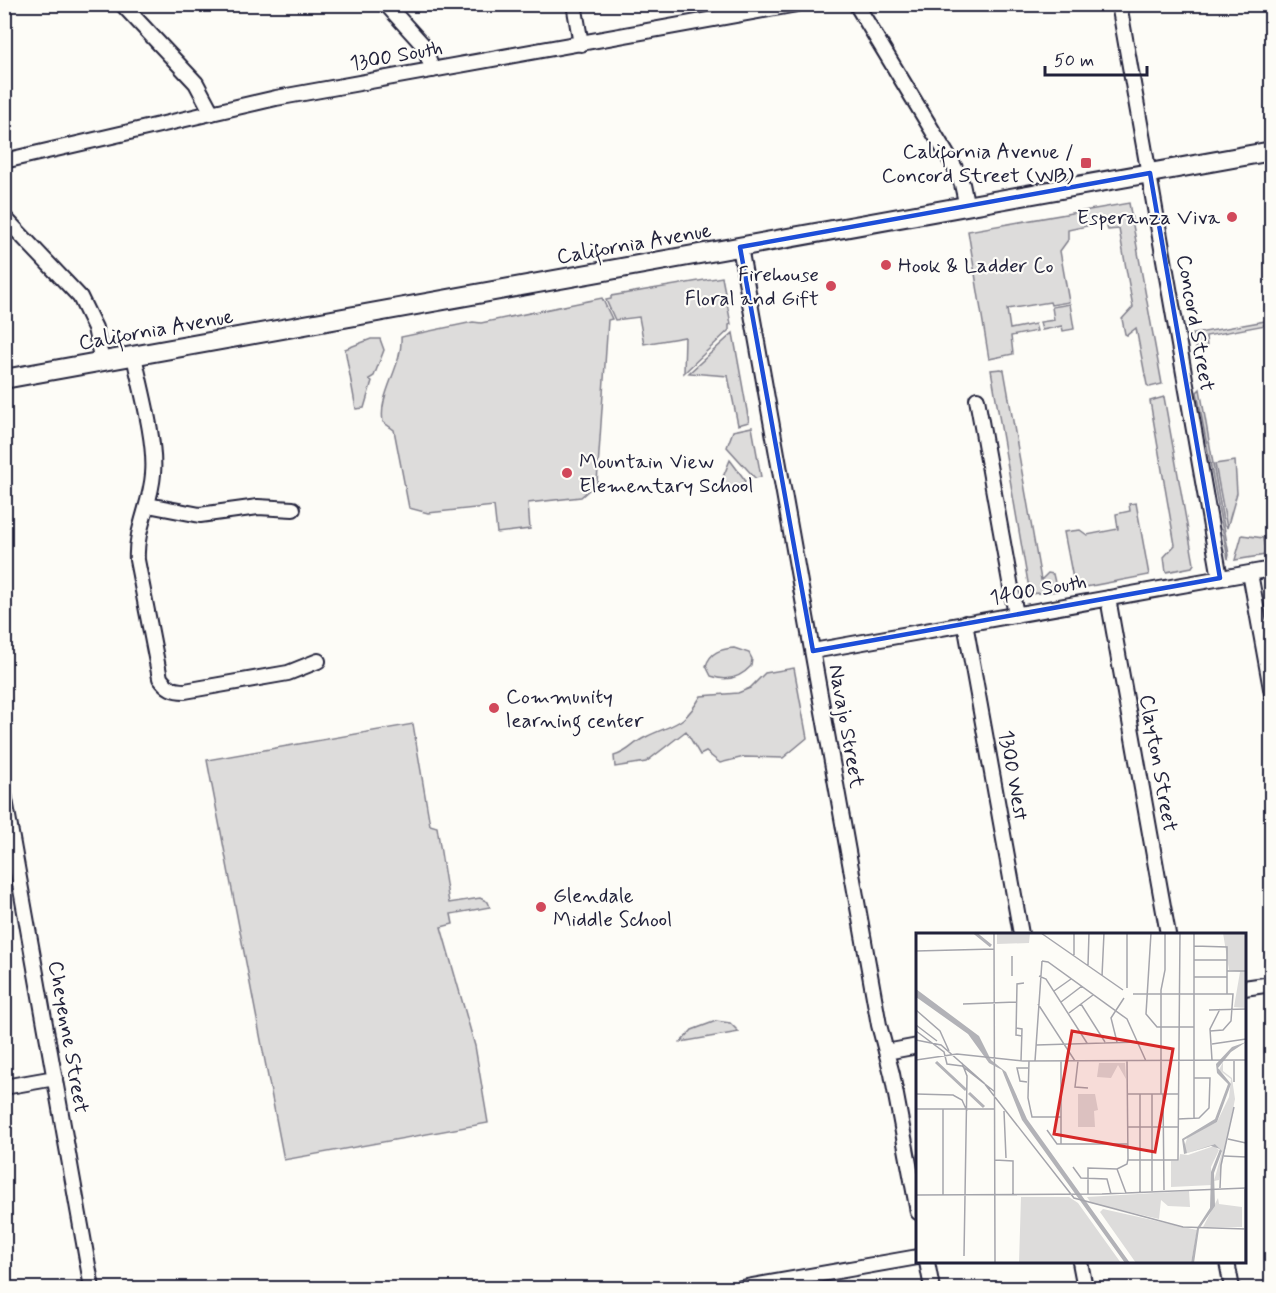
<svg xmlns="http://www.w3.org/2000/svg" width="1276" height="1293" font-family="Mynerve,sans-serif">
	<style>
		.green { fill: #dddcdb; stroke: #807f8b; stroke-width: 1.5 }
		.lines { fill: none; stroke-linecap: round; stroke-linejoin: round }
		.minor-casing { stroke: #22223b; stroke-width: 18 }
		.secondary-casing { stroke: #22223b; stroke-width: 22 }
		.minor { stroke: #fdfcf7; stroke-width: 14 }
		.secondary { stroke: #fdfcf7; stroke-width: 18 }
		.marked { fill: none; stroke: #1d4ed8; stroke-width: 4.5; stroke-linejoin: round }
		.poi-dot { fill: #d1495b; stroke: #fdfcf7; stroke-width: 2 }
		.labels { text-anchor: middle; stroke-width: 4.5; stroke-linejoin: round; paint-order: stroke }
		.street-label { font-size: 21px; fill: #22223b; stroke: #fdfcf7 }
		.poi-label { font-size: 21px; fill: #22223b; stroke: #fdfcf7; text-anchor: start }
		.inset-river { fill: none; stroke: #b2b2b7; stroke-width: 3 }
		.inset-road { fill: none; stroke: #a5a5ac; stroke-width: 1.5 }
		.view { fill: #d62828; fill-opacity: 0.15; stroke: #d62828; stroke-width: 3 }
		.inset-edge { fill: none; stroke: #22223b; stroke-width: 3 }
	</style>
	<rect width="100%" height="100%" fill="#fdfcf7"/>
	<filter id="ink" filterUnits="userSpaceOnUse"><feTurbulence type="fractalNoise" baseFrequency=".0167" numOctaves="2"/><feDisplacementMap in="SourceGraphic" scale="12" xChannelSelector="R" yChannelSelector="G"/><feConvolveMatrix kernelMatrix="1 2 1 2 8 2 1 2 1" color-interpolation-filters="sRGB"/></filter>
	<g filter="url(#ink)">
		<path class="green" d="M1129,203L1162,384L1150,387L1147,385L1136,328L1127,335L1125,334L1122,319L1133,307L1119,229L1108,230L1105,222L1068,230V240L1060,251L1069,302L1051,305L1050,302L1007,309L1010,329L1035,324L1037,331L1011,336L1013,354L989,359L968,231Z
			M722,277L731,324L729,325V330L684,373L685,337L644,344L639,317L615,320L606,300L611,299V296Z
			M602,298L612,319L608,320L597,483L581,497L528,503L530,529L497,533L494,506L428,513L409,508L394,430L383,422C378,394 403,366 401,337L473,322L481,323Z
			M1070,304L1074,329L1063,331L1062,326L1042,330L1040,322L1054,320L1052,307Z
			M1271,320V324L1206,336L1207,348L1196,350L1193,334Z
			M733,333L749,422L738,425L728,376L689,373Z
			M371,339H380L384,350L374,376L369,379L372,381L364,408L356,409L345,349Z
			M1001,369L1004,370L1041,580L1048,573L1053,574L1057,591L1030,594L991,370Z
			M1200,389L1229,555L1228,559L1197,392Z
			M1164,397L1194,564L1192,567L1166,572L1164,557L1175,545L1150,401Z
			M752,427L761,477L755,478L727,447L733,431Z
			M730,460L745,480L744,485L730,494L721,482Z
			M1235,461L1237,493L1227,528L1215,464Z
			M1136,503L1149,575L1075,589L1064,532L1080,530L1087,535L1118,529L1116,514L1130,511L1129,504Z
			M1242,535L1263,538L1264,545L1271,543V554L1235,560Z
			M734,648L749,653L752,659L751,666C740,678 727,682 711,676L706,666C710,652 721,649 734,648Z
			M794,668L807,738L783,758L744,757L720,763L706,752L700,755L686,731L646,762L615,767L614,756C631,751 632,743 646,737C674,723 683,727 701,696L738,693L750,688L765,673Z
			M413,724L430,825L437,827L449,903L480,898L488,902L490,907L451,914L453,924L441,927L475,1046L488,1123L284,1160L207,760Z
			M716,1021L730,1023L739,1032L681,1042L692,1030Z"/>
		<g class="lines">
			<defs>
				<path id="minor" d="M122,4L196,83L212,113
					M386,4L423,45L433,70
					M574,4L581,44
					M856,4L955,168L962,184L967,207
					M1119,4L1220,578
					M4,161L276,98L797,4
					M4,217L80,297L95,328L102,362
					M740,247L879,1025L892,1074L918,1212
					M134,356C141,389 156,442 153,474C151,504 135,530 137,560L160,678C167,688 173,691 185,691L288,673L318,661
					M977,399L1016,615
					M148,505L200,515L258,507L293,509
					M1250,573L1272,694
					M1108,598L1168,934
					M965,623L1021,934
					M813,651L1272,569
					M4,794L92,1288
					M1244,988L1272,984
					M886,1052L918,1046
					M4,1087L55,1078
					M927,1262L932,1288
					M1080,1262L1085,1288
					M1227,1262L1232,1288
					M741,1288L918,1257"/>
				<path id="secondary" d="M4,379L1272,151"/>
			</defs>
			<use href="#minor" class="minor-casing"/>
			<use href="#secondary" class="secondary-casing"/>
			<use href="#minor" class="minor"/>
			<use href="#secondary" class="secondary"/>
		</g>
	</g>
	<path class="marked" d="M1150,173L1220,578L813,651L740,247Z"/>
	<g class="poi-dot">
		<rect x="1080" y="157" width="12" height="12" rx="3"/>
		<circle cx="1232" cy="217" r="6"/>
		<circle cx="886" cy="265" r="6"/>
		<circle cx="831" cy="286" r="6"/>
		<circle cx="567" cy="473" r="6"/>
		<circle cx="494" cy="708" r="6"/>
		<circle cx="541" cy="907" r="6"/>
	</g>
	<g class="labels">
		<g class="street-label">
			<text transform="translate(396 55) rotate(-10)" y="7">1300 South</text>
			<text transform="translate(634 243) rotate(-10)" y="7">California Avenue</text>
			<text transform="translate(1196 323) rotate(80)" y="7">Concord Street</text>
			<text transform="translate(156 329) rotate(-10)" y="7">California Avenue</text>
			<text transform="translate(1038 589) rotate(-10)" y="7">1400 South</text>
			<text transform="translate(847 726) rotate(80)" y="7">Navajo Street</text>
			<text transform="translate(1159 763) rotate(80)" y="7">Clayton Street</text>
			<text transform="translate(1014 775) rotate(80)" y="7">1300 West</text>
			<text transform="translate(69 1037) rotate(80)" y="7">Cheyenne Street</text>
		</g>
		<g class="poi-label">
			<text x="1074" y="158" text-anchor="end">California Avenue /<tspan x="1074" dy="24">Concord Street (WB)</tspan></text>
			<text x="1220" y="224" text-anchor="end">Esperanza Viva</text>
			<text x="898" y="272">Hook &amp; Ladder Co</text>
			<text x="819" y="281" text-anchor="end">Firehouse<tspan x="819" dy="24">Floral and Gift</tspan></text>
			<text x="579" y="468">Mountain View<tspan x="579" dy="24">Elementary School</tspan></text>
			<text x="506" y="703">Community<tspan x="506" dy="24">learning center</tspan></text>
			<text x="553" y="902">Glendale<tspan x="553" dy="24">Middle School</tspan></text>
		</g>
	</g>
	<g transform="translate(916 933)">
		<rect width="330" height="330" fill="#fdfcf7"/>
		<path d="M81,0H114L113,10L81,11ZM307,0H330V75L318,74L324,39L313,37ZM307,129V138L316,145L319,166L303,247L298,248L306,219L299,211L271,220L268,214L272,203L301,189L313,164L315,146L303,137ZM183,130H209L210,146L202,132L195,145L181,144ZM162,161H179L182,177L178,178L179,194H162ZM298,213L303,217L295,234L296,252L255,254V228H263L264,221L272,222ZM273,258L274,274L252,273L245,267L243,286L175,270L171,264ZM105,264H153L162,270L205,330H103ZM302,265L303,271L326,274V294H287ZM187,276L281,297L275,330H220L184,279Z" fill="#dddcdb"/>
		<path d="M0,56L63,103L75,127L90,139L111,186L214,330H209L106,187L86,137L73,130L52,101L0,64ZM330,109L315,119L302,135L315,151L301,189L268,207L271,220L299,211L306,218L298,240L299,273L283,296L278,330H275L281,295L294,275L295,239L304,216L295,213L268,221L266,206L299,186L312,151L301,140L300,131L316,114Z" fill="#b2b2b7"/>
		<path class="inset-river" d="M59,0L75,13M20,129L50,157M53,160L68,174"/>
		<path class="inset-road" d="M78,0L79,330M125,0L207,57M211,0V55M235,0L230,81L241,94H278M278,0V186M278,13L311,14V61M0,18L78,16M158,22V0M96,23V43M278,27H311M126,28L132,29L211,86L230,128M172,32L173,0M311,38H330M123,43L130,46L171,110M186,43L188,0M278,44H311M138,58L155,46M217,61H317L315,88L307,97L294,98M145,69L166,53M47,71L100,69M122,71L159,128M165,71L189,109M0,77L24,98L33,118M293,77L330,76M153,80L177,62M0,92L21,108M100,95L106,96L105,128M0,98L28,119L31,131L46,133L79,159M106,103L100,102L101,51L108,50M0,107L25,112L68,150L158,265L267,294L330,296M201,109L195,85L208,65M296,111L330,106M120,112L223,109M0,127L41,121L107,128L330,127M296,127L294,96L304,76M113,128L112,165L116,184H145M119,128L126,28M145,128V211M162,128L159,154L172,155M46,130L51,143L48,323M111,149L104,148L101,135H112M318,149V127M0,161L37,162L46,167L51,178M211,161H262M224,161V259M236,161V258M245,161V57L249,37V0M247,161L248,257M0,176H79M27,176V262M88,178L90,225M262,186L283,185L293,175L294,145H278M212,194H262M131,197L141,211H212M312,206L330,210M308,223L330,224M79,227L97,228V261M212,227H262L264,0M157,234L165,245L191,246L195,261M201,236L211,231L212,226L211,128M201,236L210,260M304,255L305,232L318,174M172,261V235L201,236M0,262L186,261L330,255M329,330V255"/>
		<path class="view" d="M156,98L257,116L239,219L138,201Z"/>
		<rect width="330" height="330" class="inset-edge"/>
	</g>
	<rect width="1276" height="1293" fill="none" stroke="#fdfcf7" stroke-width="24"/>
	<rect x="12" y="12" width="1252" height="1269" fill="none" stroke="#22223b" stroke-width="2" filter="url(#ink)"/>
	<path d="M1045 66v9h102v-9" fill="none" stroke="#22223b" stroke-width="3"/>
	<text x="1054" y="66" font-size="18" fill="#22223b" stroke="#fdfcf7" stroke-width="4.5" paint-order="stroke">50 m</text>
</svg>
